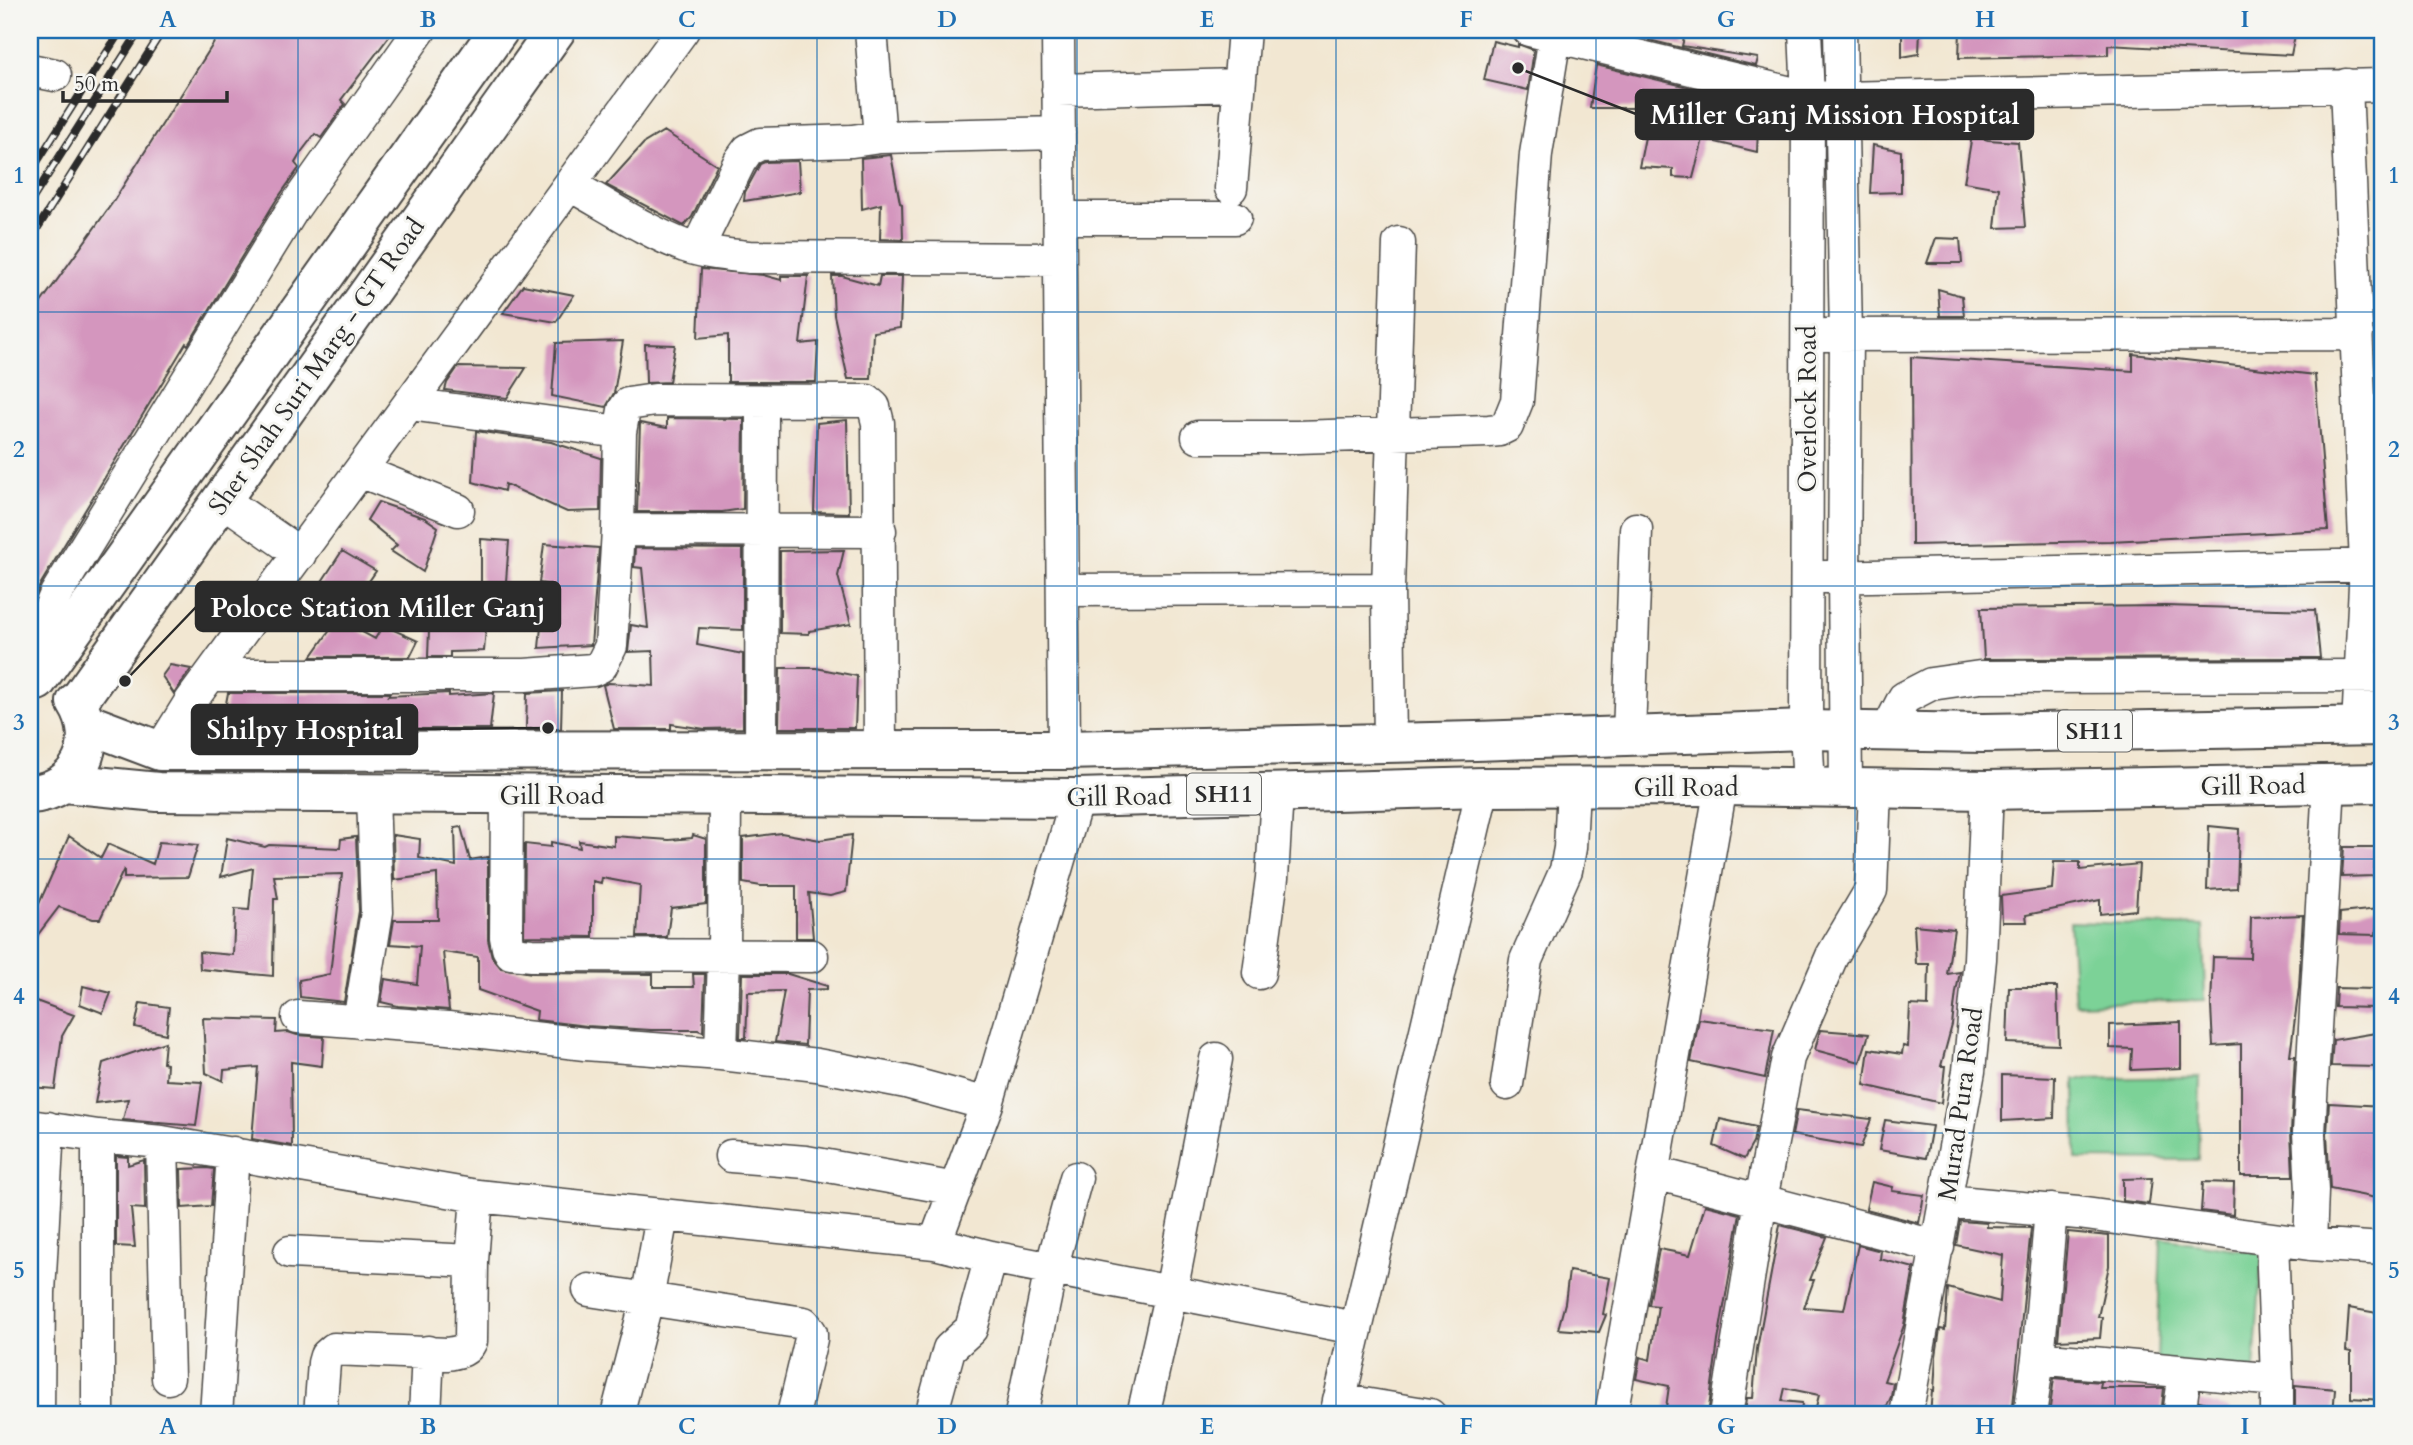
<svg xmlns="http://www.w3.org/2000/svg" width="2413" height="1445" font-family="Cardo,serif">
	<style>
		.green { fill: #7cd297; stroke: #547e61; stroke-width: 2 }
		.building { fill: #d496be }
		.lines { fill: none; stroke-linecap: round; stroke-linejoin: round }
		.minor-casing { stroke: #494744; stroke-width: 35 }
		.major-casing { stroke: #494744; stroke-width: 42 }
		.minor { stroke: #fff; stroke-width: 32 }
		.major { stroke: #fff; stroke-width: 38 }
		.rail-casing { stroke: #2b2b2b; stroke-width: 8 }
		.rail { stroke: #f6f6f2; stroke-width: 5; stroke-dasharray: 16; stroke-linecap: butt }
		.grid { fill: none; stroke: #1f6fb2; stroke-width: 2; stroke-opacity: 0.55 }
		.labels { text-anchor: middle; stroke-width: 6; stroke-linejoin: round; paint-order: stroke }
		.shield { fill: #f6f6f2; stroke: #686867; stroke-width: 2 }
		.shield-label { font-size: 24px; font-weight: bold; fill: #2b2b2b }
		.street-label { font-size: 26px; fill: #2b2b2b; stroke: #f6f6f2 }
		.leader { fill: none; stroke: #2b2b2b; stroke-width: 2.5 }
		.callout-dot { fill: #2b2b2b; stroke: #f6f6f2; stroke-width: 2.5 }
		.callout { fill: #2b2b2b; stroke: #2b2b2b; stroke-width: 2.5 }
		.callout-label { font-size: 28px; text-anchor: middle; font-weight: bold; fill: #fff }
		.neatline { fill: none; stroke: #1f6fb2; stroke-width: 2.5 }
		.grid-label { font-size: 23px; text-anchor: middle; font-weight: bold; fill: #1f6fb2 }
	</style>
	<rect width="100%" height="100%" fill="#f6f6f2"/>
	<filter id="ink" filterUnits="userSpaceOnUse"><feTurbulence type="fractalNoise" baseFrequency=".0143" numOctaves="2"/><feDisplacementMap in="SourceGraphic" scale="14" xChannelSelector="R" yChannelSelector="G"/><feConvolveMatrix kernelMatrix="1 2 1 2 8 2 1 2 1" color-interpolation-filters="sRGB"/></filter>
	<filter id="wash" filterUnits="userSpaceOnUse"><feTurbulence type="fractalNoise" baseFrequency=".00686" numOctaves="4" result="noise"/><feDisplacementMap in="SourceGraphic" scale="28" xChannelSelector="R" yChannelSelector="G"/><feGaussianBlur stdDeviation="1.57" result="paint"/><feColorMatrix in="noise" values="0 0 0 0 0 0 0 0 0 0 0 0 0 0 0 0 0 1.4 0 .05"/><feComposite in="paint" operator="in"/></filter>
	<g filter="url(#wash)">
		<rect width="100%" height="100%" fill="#f2e7d2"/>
		<path class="green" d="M2070,922L2203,926L2205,1000L2075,1004Z
			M2200,1077L2198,1160L2076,1159L2075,1079Z
			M2161,1238L2262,1253L2254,1370L2157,1360Z"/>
		<g id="blocks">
			<path class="building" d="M222,30H394L341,100L345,104L321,138L315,134L302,151L295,163L299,168L275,202L188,345L186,343L40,585L30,609V318L113,202Z
				M1650,30H1669L1684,38L1682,46L1758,58L1756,66L1649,40Z
				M1902,30H1920L1919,54L1902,57Z
				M1960,30H2296L2291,55L2108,45V55L1959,58Z
				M1493,41L1518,47V44L1534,50L1528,90L1484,80Z
				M1596,65L1759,104L1757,152L1703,139L1693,178L1673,177V169L1639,167L1648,122L1637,120L1639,108H1590Z
				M664,131L717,165L692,217L684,226L606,185L644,143Z
				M1972,135L1988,140L2018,142L2025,227L1995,228L1999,188L1964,182Z
				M1873,145L1901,151V192L1870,193Z
				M891,155L900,203L902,204L903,240L880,239L881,204L862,209L861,158Z
				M798,161L800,192L744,201L745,192L760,164L765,162Z
				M1936,238L1960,239L1962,263H1927Z
				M701,269L763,275L781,280V276H808L800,344L818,342L816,382H728V335L698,338Z
				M832,276H842L878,286L880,276H902L900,328L873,332L871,379H848L834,315Z
				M523,285L574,295L556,322L503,313Z
				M1938,289L1962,296L1964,316H1940Z
				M623,341L614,393L606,407L552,396L556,343Z
				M645,344L675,345L669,382L646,383Z
				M2133,354L2315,375L2328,530L2110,541L1912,545L1911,357L2133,371Z
				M458,367L526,368L507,398L445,390L447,383Z
				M667,418L744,419L743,509L722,512H637L640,423L667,428Z
				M847,420L849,513L814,512L817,423Z
				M476,431L551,442L601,458L600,511L567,512L505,484L504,491L473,482Z
				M378,502L425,518L438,527L423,572L391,551L397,545L367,520Z
				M481,539L509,541L505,595L481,584Z
				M544,544L599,548L591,645L539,648L545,584L539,583Z
				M635,548L743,549V630L699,628L697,645L743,654V728L705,729L671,724V729H614L603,685L609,683L654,686L653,651L628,652L631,625L648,628L642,568L634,567Z
				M844,550L838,576L851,624L809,631V634L780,633V551Z
				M342,551L376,571L354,603L317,589Z
				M462,593L488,605L484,651L450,652V657H428L430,604L463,612Z
				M2165,606L2315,610L2320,658L1984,659L1981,608Z
				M338,619L375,639L383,625L418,641L410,657H311Z
				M170,665L191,669L174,694L162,676Z
				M780,668H816L857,676L855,728H779Z
				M562,691L561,729H526L527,693Z
				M228,693H390L388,696L449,693V696L494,693L490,729H221Z
				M2209,826L2239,829L2237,888L2207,890Z
				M461,827L470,860L488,857V940L492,957L501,968L532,973L653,974V987H694L693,974H705L703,1032L698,1030H651L587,1026L536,1020L537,1011L478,990V957L443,952L449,1010L398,1006L381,1002L385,979L417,984L420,946L390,944L394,920H438L437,874L394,880L393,835L420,839L419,858L456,866L455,828Z
				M781,833L820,840L852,835L846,892L830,896L809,893L813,938H796V886H761L743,883V838Z
				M693,835L706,839V904L671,908L667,937H637L640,885L602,878L601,883L593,881V937L524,936L525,844L551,847V842L580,848L579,841L614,846V836L669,840L692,838Z
				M69,836L101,858L108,844L153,864L159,842L198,845L188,877L124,878V869L100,919H93L59,907L30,945V924Z
				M356,837L359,911L344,1002L300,997L299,980L330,974L342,874L274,876L278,899H274L273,976L200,969L199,952L233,955L235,909L249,910L253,868L221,877L227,838L265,847L269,845L340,848L341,839Z
				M2344,847H2376L2374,876L2342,877Z
				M2054,862H2080V870L2139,864L2136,910L2100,914V900L2026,915L2027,922H2002L2001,896L2052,889Z
				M2378,909L2376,935L2339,934L2340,913Z
				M2303,915L2299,988L2290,1056H2295L2291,1132L2293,1176H2241V1044L2213,1046L2211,1006L2213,957L2250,958L2251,917Z
				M1914,925L1954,929L1947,974L1960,972L1956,992L1952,1025L1941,1066H1945L1941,1103L1864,1085L1869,1049L1902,1054L1903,1046L1908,1047L1910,1005L1928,1006L1929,964H1916Z
				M742,974H788L827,986V989L807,990L805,1045L775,1042L784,991L748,992L746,1038H740Z
				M83,986L111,993L103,1013L80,1004Z
				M2009,987H2057L2059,1045L2007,1043Z
				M2336,988L2374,989L2375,1008L2335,1007Z
				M36,1001L74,1015L62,1036L55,1089L30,1087V1026Z
				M140,1003L169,1007L166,1034L135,1027Z
				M203,1018L277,1020L276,1033L288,1032L297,1035L324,1037L322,1066L291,1062L292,1146L252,1139L258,1067L224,1070L223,1081L206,1073Z
				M1699,1019L1774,1029L1765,1078L1691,1062Z
				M2181,1022V1068L2131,1070L2132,1049L2110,1048V1025Z
				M1820,1030L1869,1034L1860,1062L1815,1050Z
				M2376,1033L2378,1067L2331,1066L2333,1040Z
				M165,1042L163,1063L167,1064L166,1080L202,1082L196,1126L123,1120L128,1099L95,1103L103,1063Z
				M2002,1075L2055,1077L2054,1118L2002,1121Z
				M2329,1103L2383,1106V1152L2377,1153L2376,1198L2330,1189L2327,1133Z
				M1797,1110L1871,1119L1861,1147L1792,1135Z
				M1720,1119L1756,1127L1753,1143L1744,1159L1714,1146Z
				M1885,1120L1932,1126L1926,1158L1879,1150Z
				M116,1156L128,1157V1165L144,1160L145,1209L131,1208L135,1247L116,1246Z
				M207,1168L214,1169L211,1206L182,1208L181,1169Z
				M2152,1178L2149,1204L2123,1201V1179Z
				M1872,1182L1893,1187L1892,1191L1924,1195L1919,1223L1866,1209Z
				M2203,1182L2234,1183L2233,1215L2201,1211Z
				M1705,1205L1740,1214L1718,1341L1708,1415H1665L1669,1386L1636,1379L1640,1357L1650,1360L1658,1306L1649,1305L1659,1249L1690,1255Z
				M1960,1221L1987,1223V1227L2031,1228L2012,1415H1930L1932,1390L1934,1391L1936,1356L1940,1329L1945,1330L1948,1288L2000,1302L2003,1255L1956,1245Z
				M1780,1225L1827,1237L1810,1280H1814L1804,1307L1844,1310L1858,1245L1881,1251L1880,1259L1914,1268L1904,1325L1884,1381L1893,1383L1891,1397L1883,1415H1814L1819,1395L1785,1388L1782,1401L1802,1403L1801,1415H1745L1747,1398H1753L1757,1349Z
				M2068,1232L2109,1236V1266L2098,1317H2102L2100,1338L2058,1340Z
				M1569,1271L1610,1278L1603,1314L1606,1315L1599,1332L1558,1329L1565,1303Z
				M2349,1308L2383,1314V1400L2351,1398V1352L2346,1351Z
				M2054,1378L2101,1382L2100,1388H2164L2161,1415H2049Z
				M2295,1385L2335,1389L2333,1415H2295Z
				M2199,1401L2230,1409L2229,1415H2198Z"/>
		</g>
	</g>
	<g filter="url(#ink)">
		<use href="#blocks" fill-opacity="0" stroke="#494744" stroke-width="2"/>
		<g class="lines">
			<defs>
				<path id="minor" d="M871,30L880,137
					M1058,30L1064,750
					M1529,30L1808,97L1841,98L2383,85
					M1805,30L1808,97L1806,730L1809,788
					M1840,30L1846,335L1844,577L1846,788
					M30,70L55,75
					M2346,85L2366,565L2358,727
					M1058,90L1239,85
					M570,185C607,205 645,231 685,246C706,253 728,255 749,257L1059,259
					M1231,188L1244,30
					M1060,218H1235
					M697,249L740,161L748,150L760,144L852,141L880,137L1059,133
					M1826,335L2357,334
					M409,404L620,432
					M1198,437H1297L1489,431L1499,430L1507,426L1517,401L1536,154L1555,36
					M360,471L458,510
					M221,499L300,554
					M618,530L880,531
					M1825,577L2383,565
					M1063,590L1388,589
					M30,655L56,594L291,212L420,30
					M211,675H525L593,670L601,666L611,646L618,530L620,432L624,410L628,404L655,400L867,401L874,407L878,423L880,750
					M1887,731L1904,698L1931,684L1980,677L2383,676
					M1629,736L1636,529
					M1390,743L1388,589L1399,243
					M160,751L191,701L683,30
					M761,752L762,402
					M507,795L506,937L508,948L511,953L532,955L812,956
					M1259,973L1272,878L1277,793
					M298,1017L448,1028L585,1044L721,1054L817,1065L906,1082L987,1104
					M359,1022L377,912L373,795
					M721,1054L724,954L725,796
					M1507,1084L1526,960L1566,870L1570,848L1573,787
					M30,1126L98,1136L162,1142L477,1196L935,1243L991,1257L1355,1328
					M162,1142L168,1378
					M731,1156L806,1162L956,1189
					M1655,1173L1938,1247
					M1947,1201L2078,1213L2310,1244L2383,1249
					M935,1243L987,1104L1077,798
					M2310,1244L2312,1191L2309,1133L2329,784
					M290,1252L472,1261
					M589,1290L804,1323L811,1333V1339L793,1415
					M2038,1358L2277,1380L2272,1239
					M1339,1400L1430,1415
					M38,1415L39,1293L48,1128
					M98,1415V1136
					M216,1415L233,1153
					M320,1415L324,1363L326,1356L334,1349L447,1354C458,1352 466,1352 471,1341L472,1261L477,1196
					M425,1415L428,1352
					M617,1415L647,1300L662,1216
					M931,1415L949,1349L971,1329L991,1257
					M1021,1415L1051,1269L1076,1178
					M1143,1415L1171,1292L1216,1059
					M1336,1415L1483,787
					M1611,1415L1721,786
					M1726,1415L1761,1200L1788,1058L1832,956L1871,890L1875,789
					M1906,1415L1969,1071L1980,959L1987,790
					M2030,1415L2038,1358L2051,1210
					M2179,1415L2185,1372
					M2277,1415V1380"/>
				<path id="major" d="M37,681L499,30
					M77,703L556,30
					M86,723L160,751L1064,750L1476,741L1806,730L1983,733L2383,726
					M65,783L158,792L1077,798L1483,787L1721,786L1987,790L2383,783
					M30,794C79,791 102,743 76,702"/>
			</defs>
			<use href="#minor" class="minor-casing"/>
			<use href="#major" class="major-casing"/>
			<use href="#minor" class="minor"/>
			<use href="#major" class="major"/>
			<defs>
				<path id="rail" d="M30,173L121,30
					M30,203L140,30
					M30,240L163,30"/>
			</defs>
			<use href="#rail" class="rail-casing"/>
			<use href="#rail" class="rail"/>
		</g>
	</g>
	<path class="grid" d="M298,30V1415M558,30V1415M817,30V1415M1077,30V1415M1336,30V1415M1596,30V1415M1855,30V1415M2115,30V1415M30,312H2383M30,586H2383M30,859H2383M30,1133H2383"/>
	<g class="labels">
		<g class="shield">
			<rect x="2058" y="710.5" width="74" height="41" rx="5"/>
			<rect x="1187" y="773.5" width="74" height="41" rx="5"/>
		</g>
		<g class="shield-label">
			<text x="2095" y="739">SH11</text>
			<text x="1224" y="802">SH11</text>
		</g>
		<g class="street-label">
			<text transform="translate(316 366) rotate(-55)" y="9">Sher Shah Suri Marg - GT Road</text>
			<text transform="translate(1807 409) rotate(-90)" y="9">Overlock Road</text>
			<text transform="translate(2253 785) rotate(-1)" y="9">Gill Road</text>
			<text x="1686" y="796">Gill Road</text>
			<text x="552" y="804">Gill Road</text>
			<text transform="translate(1119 796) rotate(-1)" y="9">Gill Road</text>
			<text transform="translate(1960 1104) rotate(-82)" y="9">Murad Pura Road</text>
		</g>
	</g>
	<path class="leader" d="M1518 68L1636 114M125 681L196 607M548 728L417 729"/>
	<g class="callout-dot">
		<circle cx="1518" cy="68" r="7"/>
		<circle cx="125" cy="681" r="7"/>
		<circle cx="548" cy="728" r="7"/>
	</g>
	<g class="callout">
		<rect x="1636" y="90" width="397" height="49" rx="7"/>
		<rect x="196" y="582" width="364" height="49" rx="7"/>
		<rect x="192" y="705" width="225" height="49" rx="7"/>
	</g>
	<g class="callout-label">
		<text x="1835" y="124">Miller Ganj Mission Hospital</text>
		<text x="378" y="617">Poloce Station Miller Ganj</text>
		<text x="305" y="739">Shilpy Hospital</text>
	</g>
	<rect width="2413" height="1445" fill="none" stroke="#f6f6f2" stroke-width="77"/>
	<path d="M63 91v10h164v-10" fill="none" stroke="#2b2b2b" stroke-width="3.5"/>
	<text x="74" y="91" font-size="21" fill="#2b2b2b" stroke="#f6f6f2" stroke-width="5" paint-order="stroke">50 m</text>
	<rect x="38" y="38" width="2336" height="1368" class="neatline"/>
	<g class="grid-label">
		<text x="168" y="27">A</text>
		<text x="428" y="27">B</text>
		<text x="687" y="27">C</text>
		<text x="947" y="27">D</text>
		<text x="1207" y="27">E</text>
		<text x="1466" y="27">F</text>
		<text x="1726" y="27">G</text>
		<text x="1985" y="27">H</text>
		<text x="2245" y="27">I</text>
		<text x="19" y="183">1</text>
		<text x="2394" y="183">1</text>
		<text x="19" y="457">2</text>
		<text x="2394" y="457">2</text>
		<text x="19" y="730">3</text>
		<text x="2394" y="730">3</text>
		<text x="19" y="1004">4</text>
		<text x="2394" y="1004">4</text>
		<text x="19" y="1278">5</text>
		<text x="2394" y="1278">5</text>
		<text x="168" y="1434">A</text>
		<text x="428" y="1434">B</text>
		<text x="687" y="1434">C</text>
		<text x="947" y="1434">D</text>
		<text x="1207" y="1434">E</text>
		<text x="1466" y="1434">F</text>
		<text x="1726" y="1434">G</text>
		<text x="1985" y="1434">H</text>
		<text x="2245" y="1434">I</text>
	</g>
</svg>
